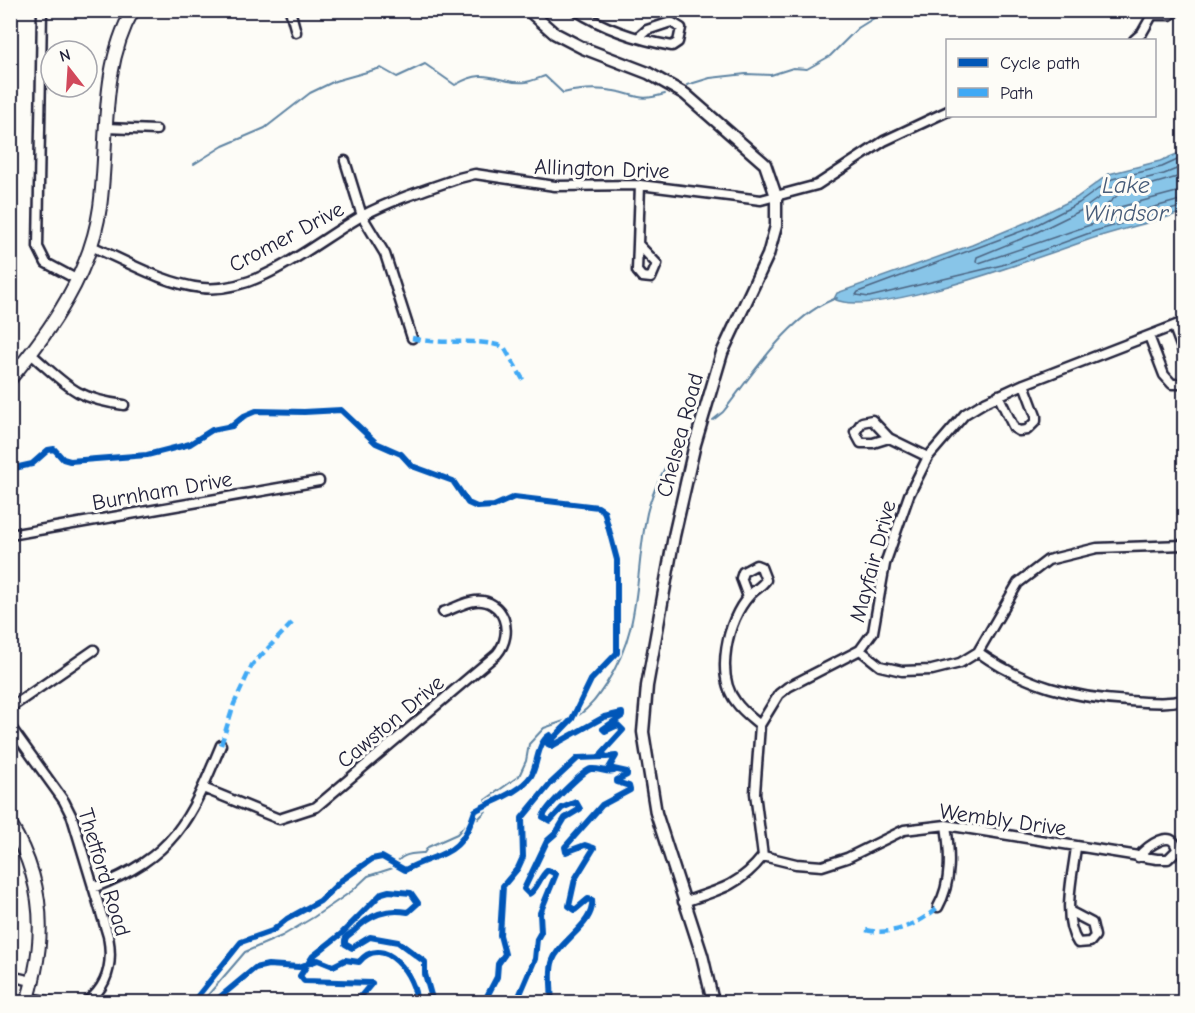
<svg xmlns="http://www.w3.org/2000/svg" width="1195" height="1013" font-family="'Comic Neue',sans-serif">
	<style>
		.water { fill: #88c5e8; stroke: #5f84a3; stroke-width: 1.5 }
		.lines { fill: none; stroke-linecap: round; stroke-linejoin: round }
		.shore { stroke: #4b6380; stroke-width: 1.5 }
		.stream { stroke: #5f84a3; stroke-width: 2 }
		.minor-casing { stroke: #22223b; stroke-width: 13 }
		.tertiary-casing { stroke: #22223b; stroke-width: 15 }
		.secondary-casing { stroke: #22223b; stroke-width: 16 }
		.minor { stroke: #fdfcf7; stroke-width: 8 }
		.tertiary { stroke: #fdfcf7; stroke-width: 10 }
		.secondary { stroke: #fdfcf7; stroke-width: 12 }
		.quiet { stroke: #3fa9f5; stroke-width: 4.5; stroke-dasharray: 9 4.5; stroke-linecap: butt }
		.cycleway-casing { stroke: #fdfcf7; stroke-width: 10 }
		.cycleway { stroke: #0057b8; stroke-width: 6 }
		.labels { text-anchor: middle; stroke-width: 6; stroke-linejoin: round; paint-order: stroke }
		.street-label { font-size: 22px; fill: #22223b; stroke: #fdfcf7 }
		.water-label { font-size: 24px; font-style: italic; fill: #465b78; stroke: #fdfcf7 }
	</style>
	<rect width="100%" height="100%" fill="#fdfcf7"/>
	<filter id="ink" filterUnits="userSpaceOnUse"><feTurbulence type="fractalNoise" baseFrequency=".0167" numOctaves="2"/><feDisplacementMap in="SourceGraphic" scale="12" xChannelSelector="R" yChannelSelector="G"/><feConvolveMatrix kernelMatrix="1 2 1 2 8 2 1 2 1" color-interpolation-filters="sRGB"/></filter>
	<g filter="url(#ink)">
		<path class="water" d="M1184,151V212C1156,221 1126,228 1097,237C1049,253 874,320 834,299L837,293L972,245L1027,222L1076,198L1109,174L1160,161Z"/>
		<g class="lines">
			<path class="shore" d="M1184,157L1162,167L1112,179L1079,203L1030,228L858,292L856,295L869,297L1002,265L1095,231L1184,206
				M1184,166L1164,174L1115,186L1082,210L1033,234L977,257L976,261L979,263L1093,224L1184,199
				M1184,175L1119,194L1102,209L1105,211L1184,190"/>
			<path class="stream" d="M687,85L710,78L746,74L771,75L793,68L807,69L830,56L858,28L887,10
				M194,164L223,146L265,128L310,93L335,81L381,68L397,77L425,64L455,85C490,65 495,85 526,82C532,81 539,78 545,76L563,93C580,89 597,88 614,91C638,95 638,102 665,94
				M713,420L723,412C752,375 791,313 837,298
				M579,715C591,707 598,696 606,684C643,627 634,576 647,513C654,484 670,459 684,434
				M202,1002L245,952L282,936L314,917L352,891L368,876L393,868C400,854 409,854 424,853L428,847L457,834L469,821L478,819L486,811L485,800L519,776L526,761L529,744L544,728L567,720"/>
			<defs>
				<path id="minor" d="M42,10L38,247L46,263L76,279
					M290,10L296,32
					M575,10C603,28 639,40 672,46L678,42L681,28L671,22L647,30L639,37
					M1155,15H1170L1177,10
					M1134,40L1142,33L1155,10
					M106,128L156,130
					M345,161L362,216L385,254L412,338
					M638,244L657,264L651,278L642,277L637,271Z
					M638,244L640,185
					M91,246C126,261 164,284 202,288C259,294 315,242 362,216C392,200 427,189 459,178L475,174L555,186L640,185L761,200L817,185L884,141L948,111
					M1174,327L1184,354
					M1149,336L1164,375L1172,384H1184
					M31,354C68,386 74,398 124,405
					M998,395L1014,428L1019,431L1027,430L1036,421V416L1024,384
					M889,438L873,443H861L855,432L862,422L872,420L889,438L928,457
					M10,535L319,481
					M748,597L741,578L743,572L756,565L761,567L766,580C761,587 754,590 749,596C727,620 715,675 736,702C742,711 752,718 760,725
					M860,650L880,666L902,671L932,670L960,663L978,652L1018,583L1048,560L1097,548L1184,545
					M978,652C1024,685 1073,698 1129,701C1148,702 1166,704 1184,700
					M10,708L94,650
					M10,726L64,801L72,817L108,936C113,962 108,986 87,1002
					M203,788L279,819L316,807L497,654C515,633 504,598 475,601C465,602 453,609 443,612
					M763,856L796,864L822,866L847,858L904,830L946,825L1157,859H1168L1177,850C1173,826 1147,847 1138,857
					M93,888C175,856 189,822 221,745
					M683,902C717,891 740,886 763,856L755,793L760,725L779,694L788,687L860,650L873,632L885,564L909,495L928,457L965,414L985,402L1024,384L1184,322
					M938,907C952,882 950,853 946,825
					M1071,912L1092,923L1095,936L1090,942L1078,943C1061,918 1073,875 1076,847
					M10,976L32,981
					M29,998L51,1002"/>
				<path id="tertiary" d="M528,10L554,33L583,48L648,73L685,94L765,164L776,196V226L768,255L722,353L695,444L674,536L647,686L643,732L656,813L702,955L713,1002"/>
				<path id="secondary" d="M10,379C52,329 91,272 100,207C109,142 99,69 133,10
					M10,824C38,870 46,919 35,971C32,982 31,993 26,1002"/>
			</defs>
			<use href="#minor" class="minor-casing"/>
			<use href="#tertiary" class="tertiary-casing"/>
			<use href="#secondary" class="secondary-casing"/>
			<use href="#minor" class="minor"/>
			<use href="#tertiary" class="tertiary"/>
			<use href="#secondary" class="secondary"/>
			<path class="quiet" d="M412,338C443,346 474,337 504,347L525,383
				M10,441V457
				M221,745L234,704L252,665L293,622
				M866,930C892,936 918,925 938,907"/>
			<defs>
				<path id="cycleway" d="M10,469L32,464L48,450L54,449L63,459L70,461L147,455L190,444L212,430L232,426L244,416L256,411L304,412L341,410L376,443L401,454L412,466L453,481L468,503L477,507L494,506L514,497L598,507L604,511L617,560V653L591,680L572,719L548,744L552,746L604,717L622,713V716L603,729L605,731L618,725L623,730L602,753L606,757L616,756L609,768L627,772V775L617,780V782L629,786L630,790L602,805L565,847L566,852L585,845L594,848L575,879L569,906L575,910L588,899L592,900C595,924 561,939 553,960C548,972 553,990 551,1002
					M193,1002L241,942L272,931L287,919L320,901L342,880L372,859L382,857L405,870C443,850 460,859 475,811C492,801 519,793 531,776C538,765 537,742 550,735
					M214,1002L255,968L268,965L299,967L318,960L333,966L345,960L359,962C384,932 417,977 416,1002
					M359,1002L357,1001L372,983L304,981L300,976L313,956L341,934L382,893L389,891L411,893L418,903L408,912C386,908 370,915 355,930C350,935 344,935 345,944L352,948L370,937L398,942L425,962V974L433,1002
					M484,1002L497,977L498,964L505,954L500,935L503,886L518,868L523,857L522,818L550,784L578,758L606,757
					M520,1002V994L535,959L537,939L541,932L540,913L556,874L548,870C539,877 538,889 529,894L524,889L547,841L556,833L565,818L580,809L576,802L562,808L550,821L543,817C545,808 584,770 591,769C600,768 606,773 614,771"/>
			</defs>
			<use href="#cycleway" class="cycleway-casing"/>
			<use href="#cycleway" class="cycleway"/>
		</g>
	</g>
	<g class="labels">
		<g class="street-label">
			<text transform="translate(602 168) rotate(2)" y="8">Allington Drive</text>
			<text transform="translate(286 236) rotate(-28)" y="8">Cromer Drive</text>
			<text transform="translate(679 435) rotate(-75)" y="8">Chelsea Road</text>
			<text transform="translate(162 490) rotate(-10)" y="8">Burnham Drive</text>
			<text transform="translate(872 561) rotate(-75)" y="8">Mayfair Drive</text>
			<text transform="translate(390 721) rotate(-40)" y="8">Cawston Drive</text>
			<text transform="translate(1003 819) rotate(8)" y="8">Wembly Drive</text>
			<text transform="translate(105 872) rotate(73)" y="8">Thetford Road</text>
		</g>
		<g class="water-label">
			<text x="1126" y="193">Lake<tspan x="1126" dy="28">Windsor</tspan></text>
		</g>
	</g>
	<rect width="1195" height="1013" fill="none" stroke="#fdfcf7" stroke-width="36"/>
	<rect x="18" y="18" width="1159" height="977" fill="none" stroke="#22223b" stroke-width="2" filter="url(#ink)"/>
	<rect x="946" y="39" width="210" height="78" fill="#fdfcf7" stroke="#a5a5ac" stroke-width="1.5"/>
	<rect x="958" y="58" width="30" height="9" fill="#0057b8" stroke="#a5a5ac" stroke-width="1.5"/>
	<text x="1000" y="69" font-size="18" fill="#22223b">Cycle path</text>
	<rect x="958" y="88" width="30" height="9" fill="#3fa9f5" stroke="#a5a5ac" stroke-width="1.5"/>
	<text x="1000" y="99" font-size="18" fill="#22223b">Path</text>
	<g transform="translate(69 69) rotate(343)"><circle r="28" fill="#fdfcf7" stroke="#a5a5ac" stroke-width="1.5"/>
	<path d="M0-4.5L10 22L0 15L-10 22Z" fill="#d1495b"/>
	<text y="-9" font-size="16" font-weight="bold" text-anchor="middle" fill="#22223b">N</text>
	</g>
</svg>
